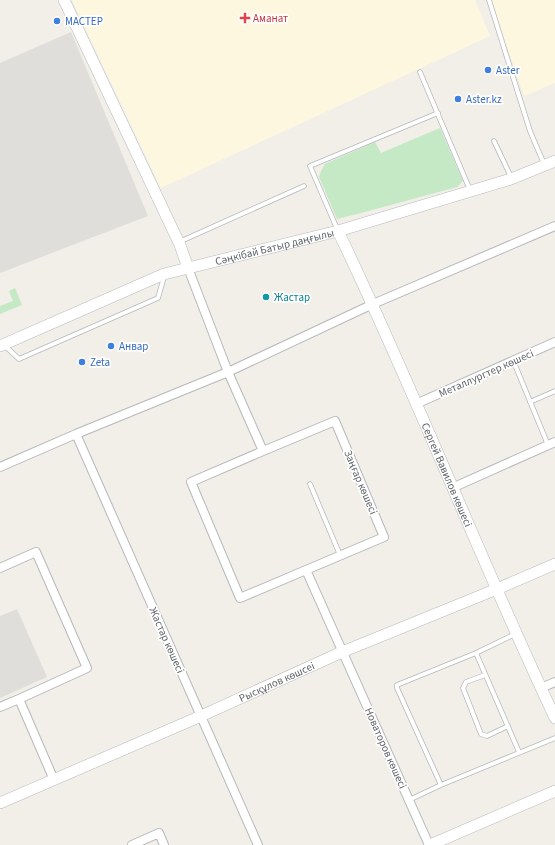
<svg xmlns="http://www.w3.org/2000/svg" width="555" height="845" font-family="'Source Sans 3',sans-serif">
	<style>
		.commercial { fill: #fef7e0 }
		.industrial { fill: #e0deda }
		.green { fill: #c5e8c5 }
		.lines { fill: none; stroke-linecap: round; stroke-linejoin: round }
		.lane-casing { stroke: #b5b8bc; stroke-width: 5.5 }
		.street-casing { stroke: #b5b8bc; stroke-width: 10 }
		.secondary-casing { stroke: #b6babf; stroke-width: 12 }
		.lane { stroke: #fff; stroke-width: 4 }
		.street { stroke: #fff; stroke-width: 8 }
		.secondary { stroke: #fff; stroke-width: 11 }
		.health-dot { fill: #e0444e; stroke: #fff; stroke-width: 1.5 }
		.shop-dot { fill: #3f7fe0; stroke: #fff; stroke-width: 1.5 }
		.culture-dot { fill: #0f9aa8; stroke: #fff; stroke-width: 1.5 }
		.labels { text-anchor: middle; stroke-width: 3.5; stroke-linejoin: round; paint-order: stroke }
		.health-label { font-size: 11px; fill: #be3a42; stroke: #fff; text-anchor: start }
		.shop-label { font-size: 11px; fill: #366cbe; stroke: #fff; text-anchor: start }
		.street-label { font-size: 11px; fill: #5f6368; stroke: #fff }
		.culture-label { font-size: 11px; fill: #0d838f; stroke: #fff; text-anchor: start }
	</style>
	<rect width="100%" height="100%" fill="#f1efe8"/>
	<path class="commercial" d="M72,0H475L490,36L161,188Z
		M491,0H555V83L524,96Z"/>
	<path class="industrial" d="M71,32L148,216L0,273V63Z
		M17,609L47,677L0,698V616Z"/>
	<path class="green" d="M440,128L463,181L457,187L361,213L337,219L319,177L321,171L325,164L375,142L381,153Z
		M15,288L22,305L0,314V306L13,301L9,291Z"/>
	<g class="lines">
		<defs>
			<path id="lane" d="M489,0L530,131L544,164
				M420,72L470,190
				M494,141L511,177
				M338,231L310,166L438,113
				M179,242L304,186
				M4,345L19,359L158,298L164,277
				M513,360L548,445
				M530,402L555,391
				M310,484L340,555
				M476,653L515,634
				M485,675L466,682L463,688L481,734L487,736L508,726
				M519,752L476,653L397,685V688L441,785L555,738
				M409,800L441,785"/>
			<path id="street" d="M188,268L228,372L263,451L335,421L384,537L306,570
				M416,404L555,342
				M76,434L258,845
				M263,451L191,482L240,598L306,570L429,845
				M0,467L76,434L228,372L373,304L555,226
				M452,488L555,442
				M0,568L36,552L87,668L19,699
				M541,688L555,682
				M0,707L19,699L54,780
				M132,845L159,833L164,845"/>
			<g id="secondary">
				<path d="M64,0L180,245L188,268"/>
				<path id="s1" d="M338,231C415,391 479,557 555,718"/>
				<path id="s2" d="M0,346L164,274L338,231L511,179L555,161"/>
				<path id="s3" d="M0,803L201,716L342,652L497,589L555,564"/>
				<path d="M430,845L555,791"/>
			</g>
		</defs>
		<use href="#lane" class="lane-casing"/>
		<use href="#street" class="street-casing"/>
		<use href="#secondary" class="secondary-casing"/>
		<use href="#lane" class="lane"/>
		<use href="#street" class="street"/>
		<use href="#secondary" class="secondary"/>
	</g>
	<path class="health-dot" d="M243 12h4v4h4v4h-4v4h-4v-4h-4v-4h4z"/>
	<g class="shop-dot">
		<circle cx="57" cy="21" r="4"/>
		<circle cx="488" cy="70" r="4"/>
		<circle cx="458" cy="99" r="4"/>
		<circle cx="111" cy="346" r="4"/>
		<circle cx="82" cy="362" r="4"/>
	</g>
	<circle class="culture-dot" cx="266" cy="297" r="4"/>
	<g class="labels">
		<g class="health-label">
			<text x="253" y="22">Аманат</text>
		</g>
		<g class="shop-label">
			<text x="65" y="25">МАСТЕР</text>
			<text x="496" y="74">Aster</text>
			<text x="466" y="103">Aster.kz</text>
			<text x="119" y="350">Анвар</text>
			<text x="90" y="366">Zeta</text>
		</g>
		<g class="street-label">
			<text dy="4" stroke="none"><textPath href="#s2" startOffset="293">Сәңкібай Батыр даңғылы</textPath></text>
			<text transform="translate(486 373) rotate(-24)" y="4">Металлургтер көшесі</text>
			<text dy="4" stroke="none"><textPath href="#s1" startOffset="267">Сергей Вавилов көшесі</textPath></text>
			<text transform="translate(361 482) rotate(67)" y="4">Заңғар көшесі</text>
			<text transform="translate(167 640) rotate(66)" y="4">Жастар көшесі</text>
			<text dy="4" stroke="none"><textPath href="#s3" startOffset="302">Рысқұлов көшсеі</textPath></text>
			<text transform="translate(386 748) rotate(66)" y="4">Новаторов көшесі</text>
		</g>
		<g class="culture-label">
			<text x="274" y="301">Жастар</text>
		</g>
	</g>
</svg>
